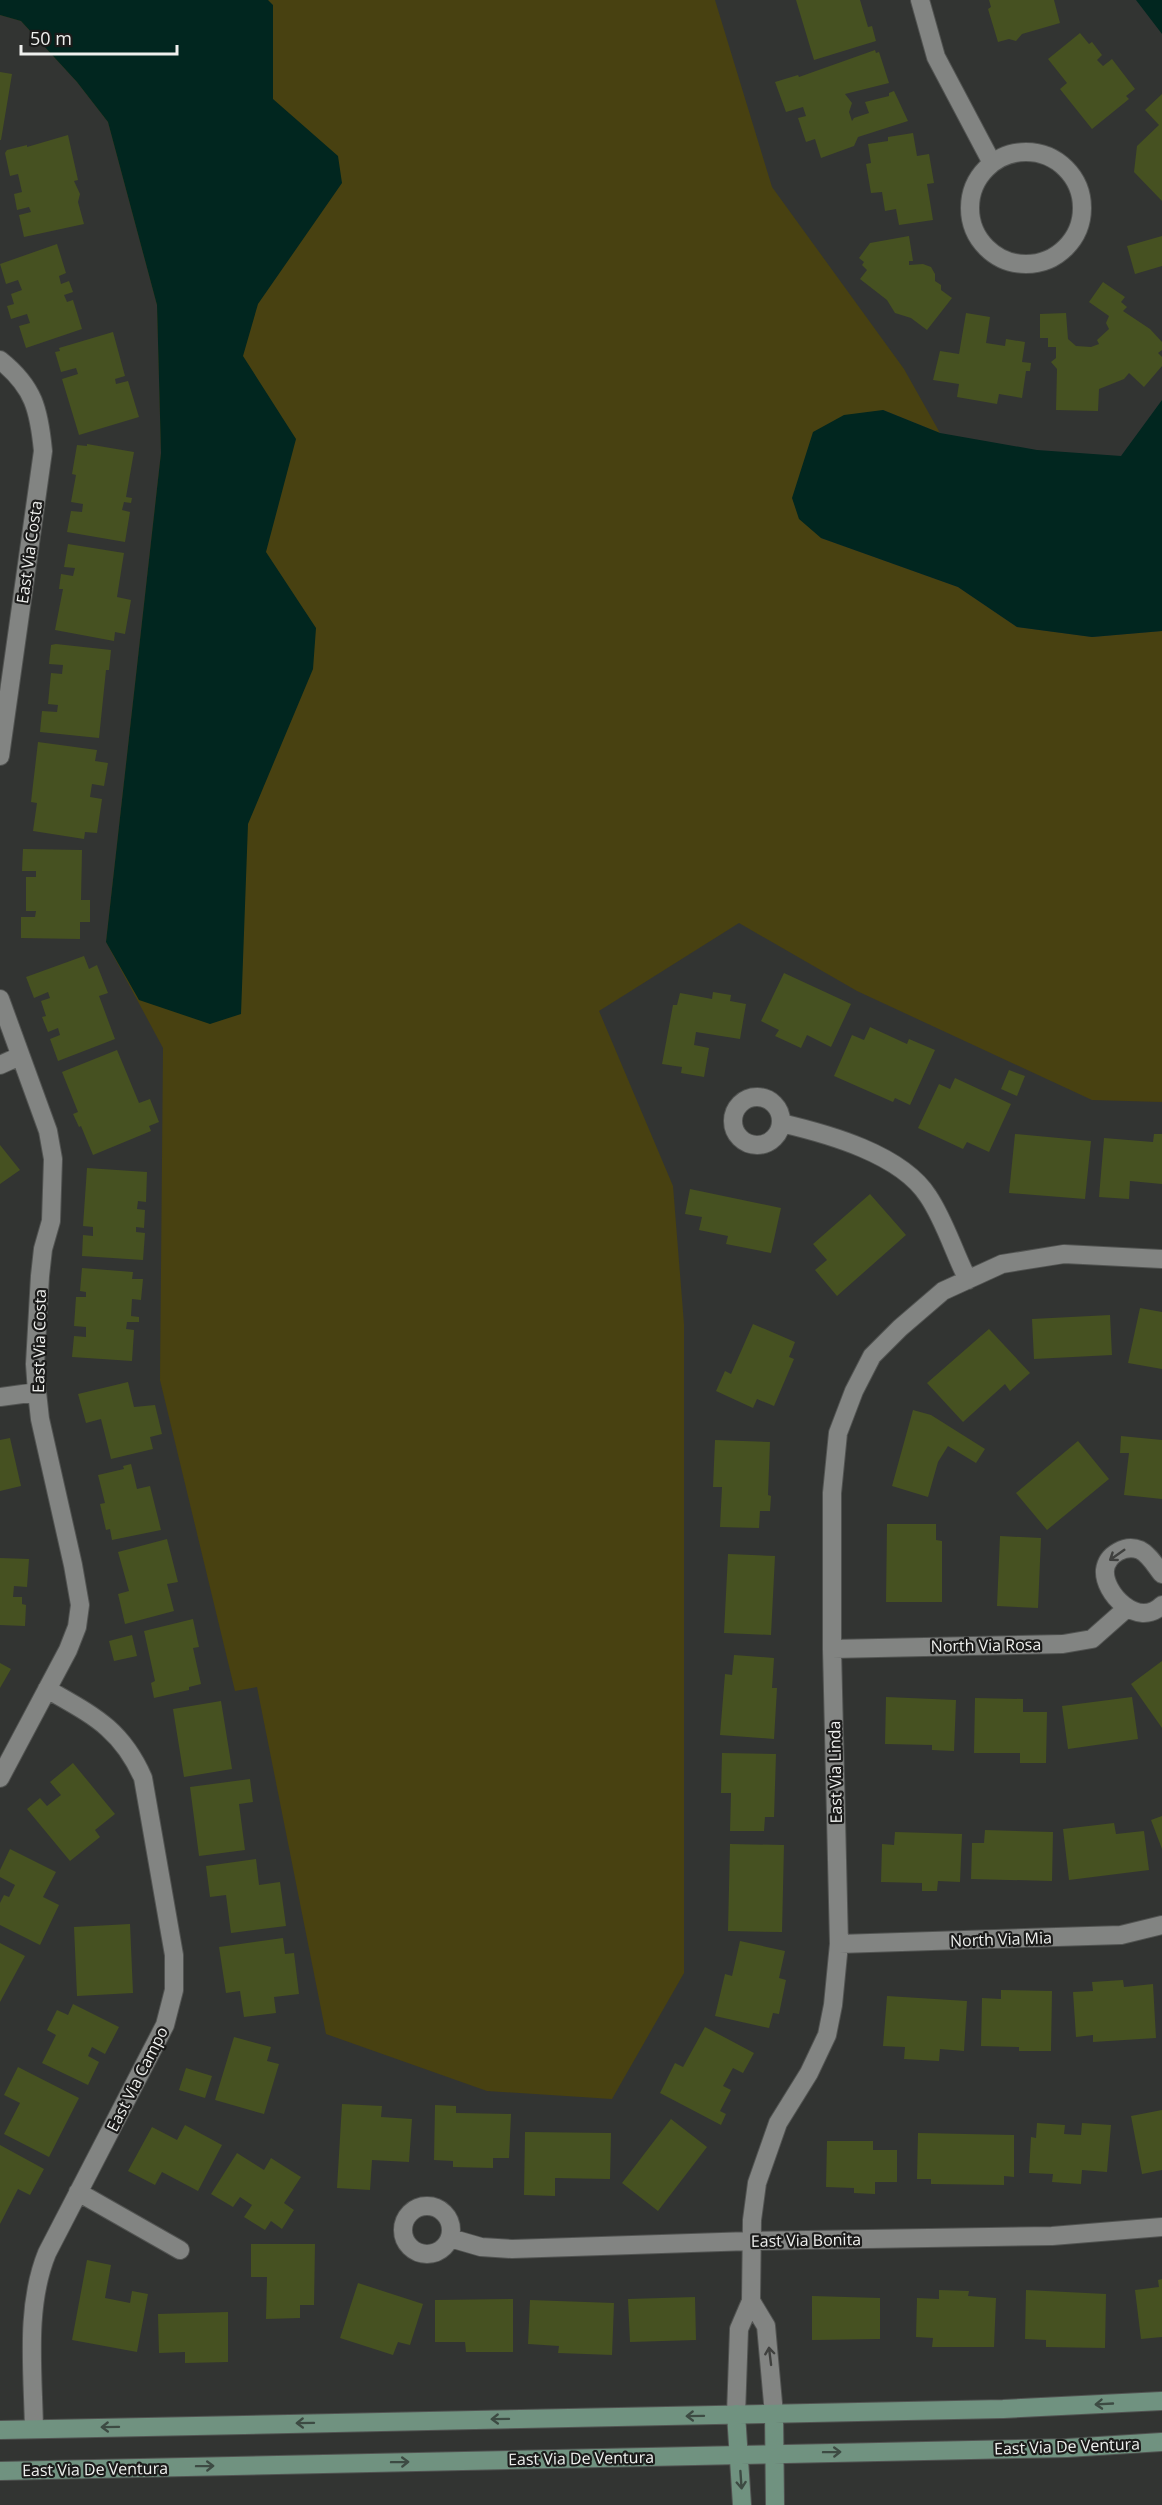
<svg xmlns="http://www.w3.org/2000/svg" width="1162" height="2505" font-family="'Open Sans',sans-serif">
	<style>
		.green { fill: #484111 }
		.water { fill: #01261f }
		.building { fill: #465121 }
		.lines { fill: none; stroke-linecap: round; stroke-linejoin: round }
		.street-casing { stroke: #515351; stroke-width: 20 }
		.secondary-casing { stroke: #515351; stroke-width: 20 }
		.street { stroke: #828482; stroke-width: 18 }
		.secondary { stroke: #709280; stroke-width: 18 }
		.oneway { stroke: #3f403e }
		.oneway2 { stroke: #3d4b43 }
		.labels { text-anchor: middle; stroke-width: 4.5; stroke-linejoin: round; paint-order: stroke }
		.street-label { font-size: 16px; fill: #eff0ee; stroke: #1b1b1a }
	</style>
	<rect width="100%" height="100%" fill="#323432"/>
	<path class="green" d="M0,0H715L772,187L904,369L940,433L883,410L821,538L958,587L1017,627L1092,637L1162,631V1102L1092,1100L857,991L739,923L599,1011L673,1186L684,1324V1973L612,2099L487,2091L326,2034L257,1687L235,1691L160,1380L163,1048L106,942L161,453L157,305L108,122L77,82L21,21L0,15Z"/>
	<path class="water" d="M0,0H268L273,5V99L338,156L342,183L258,304L243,356L296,439L266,552L316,628L313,669L248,824L241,1014L210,1024L139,1000L106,942L161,453L157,305L108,122L77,82L21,21L0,15Z
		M1136,0H1162V34Z
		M1162,400V631L1092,637L1017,627L958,587L821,538L799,519L792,498L813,432L844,415L883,410L940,433L1037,450L1121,456Z"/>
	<path class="building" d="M796,0H860L868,27L872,26L876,41L814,60Z
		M989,0H1054L1060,23L1022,34L1016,41L1009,39L998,42L988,9L991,7Z
		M1080,33L1089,44L1092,42L1102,55L1097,60L1103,66L1112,59L1135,89L1126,96L1129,99L1092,129L1060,89L1067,83L1048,59Z
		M875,50L876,53L879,52L889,83L845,94L852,103L849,112L852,121L854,118L869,113L865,102L889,96V93L894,91L908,121L858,137L854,146L821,158L815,139L806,142L798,118L806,116L803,107L786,112L775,82L798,75L799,77Z
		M0,72L12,74L1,140H0Z
		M1162,94V201L1134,172L1137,146L1159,125L1145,110Z
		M913,133L917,156L929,154L934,183L927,184L933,220L899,225L896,209L885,211L882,192L871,193L866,164L871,163L868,144L888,141V137Z
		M68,135L78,180L74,181L80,194L78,202L84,224L24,237L19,215L31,212L29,207L17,210L14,194L22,192L18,174L10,176L5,153L7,150L27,145V147Z
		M909,236L913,261H909V265L923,264L931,267L935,274V281L941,285V290L952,298L927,330L911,318L895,313L887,300L860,279L867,270L862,265L864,262L859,258L870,243Z
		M1162,236V266L1135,274L1127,246Z
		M57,244L66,273L59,276L61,284L69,281L73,292L64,295L67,302L73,300L82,329L26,348L19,326L30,323L27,314L11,319L7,306L14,304L11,294L22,290L18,280L6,284L0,264Z
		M1103,282L1125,297L1121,302L1127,307L1123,311L1150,329L1162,342V350L1158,353L1162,357V366L1144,387L1129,373L1124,379L1099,389L1098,411L1056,410L1057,369L1051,362L1056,358V347H1048V338H1040V314L1066,313L1068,339L1076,346L1091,347L1099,344L1097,340L1109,329L1106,323L1109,316L1089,302Z
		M966,313L990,317L986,343L1005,346L1006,339L1025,342L1022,362L1031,363L1030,371H1026L1022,398L999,394L997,404L957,397L959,384L933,380L940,351L959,354Z
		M113,332L125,376L115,379L116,384L128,381L139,417L79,435L62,379L78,374L76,368L61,372L55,352L60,351L59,348Z
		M87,444L134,452L126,497L132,498L131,503L124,502L122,510L130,512L125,542L67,532L71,511L82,512L83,504L71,502L76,475L72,474L77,445L87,446Z
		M68,544L124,553L117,597L131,600L125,634L115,632L114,641L55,630L63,589H59L61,574L73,576L75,568L64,567Z
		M56,644L111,650L109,670H106L99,738L40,732L42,711L57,712L58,705L48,704L51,673L62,674L63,665L49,664L51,645Z
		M38,742L97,750L95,761L108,763L104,786L92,784L90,797L102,799L97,833L85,832L84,839L33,831L37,803L31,802Z
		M23,849L82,850L81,900H90V922H80V939L21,938V917H35L36,911H26V877H36V871H22Z
		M84,956L89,969L97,965L108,993L99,996L115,1039L58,1061L50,1039L60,1035L58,1028L48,1032L42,1017L46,1016L41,1001L50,998L48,992L34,998L26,977Z
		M784,973L851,1004L831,1047L807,1035L801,1048L775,1036L779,1030L761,1021Z
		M713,992L731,995L730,1001L746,1004L740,1039L696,1032L694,1045L709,1048L704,1077L681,1073L682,1067L662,1064L673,1005H677L680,993L712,999Z
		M870,1027L907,1044L909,1039L935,1050L910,1105L895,1098L893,1102L834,1076L852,1035L864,1040Z
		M117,1050L139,1103L150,1099L159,1122L149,1126L151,1131L93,1155L81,1126L79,1127L73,1114L78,1112L62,1072Z
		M1009,1070L1025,1076L1017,1096L1001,1089Z
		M955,1078L1011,1104L989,1152L967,1142L963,1149L918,1128L939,1084L950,1089Z
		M1015,1134L1091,1141L1085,1199L1009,1193Z
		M1154,1134H1162V1184L1130,1181L1129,1199L1099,1197L1104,1138L1153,1142Z
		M0,1145L20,1170L0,1184Z
		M87,1168L147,1172L146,1202L138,1201L137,1209L145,1210L144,1228L136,1227V1232L145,1233L143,1260L82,1256L83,1235L93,1236V1227L83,1226Z
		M690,1189L781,1208L771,1253L726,1244L728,1236L699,1230L702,1217L685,1214Z
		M870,1194L906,1235L837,1296L815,1270L827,1260L813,1244Z
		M82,1268L133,1272L132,1279H143L141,1300L132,1299L131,1316L139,1317V1322H127L126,1329L134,1330L132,1361L72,1357L74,1336L86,1337V1327L74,1326L76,1297H86V1292L80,1291Z
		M1140,1308L1162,1312V1369L1128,1363Z
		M1110,1315L1112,1355L1034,1359L1032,1319Z
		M753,1324L795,1342L789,1357L794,1359L774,1406L757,1399L753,1408L716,1391L725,1371L731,1374Z
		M989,1329L1030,1373L1010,1391L1005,1384L963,1422L927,1383Z
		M128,1382L134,1407L155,1405L162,1434L150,1437L153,1449L111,1459L101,1419L86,1423L78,1394Z
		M913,1410L931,1415L985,1449L976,1463L948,1446L938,1462L928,1497L892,1486Z
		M1121,1436L1162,1440V1499L1124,1495L1129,1453H1120Z
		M10,1438L21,1486L0,1491V1440Z
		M715,1440L770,1442L768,1495L771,1496L770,1511H760L759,1528L720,1527L722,1487H713Z
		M1078,1441L1109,1479L1047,1530L1016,1493Z
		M131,1464L137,1489L150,1486L161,1530L112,1540L110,1529L106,1530L100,1504L105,1503L98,1475L124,1469L123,1466Z
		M887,1524H936V1540L942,1541V1602H886Z
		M1000,1536L1041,1538L1038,1608L997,1606Z
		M167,1539L178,1582L167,1584L174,1611L125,1624L118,1594L129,1591L118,1552Z
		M728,1554L775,1556L771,1635L724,1633Z
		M0,1558L29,1559L27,1587L14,1586L13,1597H22V1604L26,1605L25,1626L0,1625Z
		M193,1619L199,1647L193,1648L201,1684L189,1687V1690L154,1698L151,1683L155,1681L144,1631Z
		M132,1635L137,1656L114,1661L109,1641Z
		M734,1655L774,1658L772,1688H777L774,1739L720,1735L725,1674L732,1675Z
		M1162,1661V1728L1131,1684Z
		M0,1663L11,1669L0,1688Z
		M886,1697L956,1700L954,1751L932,1750V1745L885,1744Z
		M1132,1697L1138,1739L1068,1749L1062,1706Z
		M975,1698L1023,1699V1712H1047L1046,1763H1020V1753H974Z
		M221,1701L232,1769L184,1777L173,1709Z
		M722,1753L776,1754L774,1817H765L764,1831H730L731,1793H721Z
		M73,1763L115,1814L95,1830L100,1837L70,1861L27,1809L40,1798L47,1806L61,1795L50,1782Z
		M250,1779L253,1802L239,1804L245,1850L199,1856L190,1787Z
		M1162,1816V1849L1151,1820Z
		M1114,1823L1116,1834L1144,1831L1149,1870L1069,1880L1063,1829Z
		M985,1830L1053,1832L1052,1881L971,1879L972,1843H984Z
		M895,1832L962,1834L960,1882L938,1881L937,1891H922V1883L881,1882L882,1844L894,1845Z
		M730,1844L784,1845L782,1932L728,1931Z
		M10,1849L56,1872L43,1897L59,1905L40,1945L0,1925V1903L4,1895L9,1897L15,1885L0,1877V1870Z
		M256,1859L259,1885L280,1882L286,1926L231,1933L226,1895L210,1897L206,1866Z
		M130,1924L133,1993L77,1996L74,1927Z
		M283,1938L285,1954L294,1953L299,1994L274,1997L276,2013L244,2017L240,1991L226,1993L219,1947Z
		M740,1941L785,1951L779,1978L786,1980L779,2014L773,2013L769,2028L715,2016L725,1974L732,1976Z
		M0,1943L25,1956L0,2002Z
		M1123,1980L1124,1987L1153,1984L1156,2038L1093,2042V2035L1076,2037L1073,1992L1093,1991L1092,1982Z
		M1001,1990L1052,1991L1051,2051H1019V2047L981,2046L982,1998L1001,1999Z
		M887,1996L967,2001L964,2051L940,2049L939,2061L904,2059L905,2047L883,2046Z
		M73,2004L119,2027L105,2054L92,2047L88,2056L99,2062L88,2085L42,2063L56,2035L47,2030L57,2010L68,2015Z
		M705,2027L754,2053L743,2073L733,2068L723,2086L731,2090L720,2111L726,2114L721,2125L660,2093L675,2063L683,2067Z
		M234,2037L271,2047L267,2061L279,2064L264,2114L215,2100Z
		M18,2067L79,2098L49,2157L4,2134L20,2103L4,2095Z
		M186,2068L212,2076L205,2098L179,2090Z
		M342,2104L382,2106L381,2117L412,2119L409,2162L372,2160L370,2190L337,2188Z
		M435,2105L456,2106V2113L511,2114L509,2158H493V2168L453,2167V2161L434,2160Z
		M1162,2110V2170L1142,2174L1131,2116Z
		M671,2119L707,2147L658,2211L622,2183Z
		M1037,2123L1065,2125L1064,2134L1081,2135L1082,2123L1111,2125L1107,2172L1082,2170L1081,2184L1052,2182L1053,2174L1029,2173L1031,2137L1036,2138Z
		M185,2125L222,2145L198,2191L162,2172L155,2185L128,2171L152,2127L177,2140Z
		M525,2132L611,2133L610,2179L555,2178V2196L524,2195Z
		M918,2133L1014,2135V2177L1004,2176V2185L931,2184V2179H917Z
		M827,2141H873V2150H897V2182H875V2194L854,2193V2188L826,2187Z
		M0,2145L44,2169L30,2195L18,2189L0,2224Z
		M237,2153L264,2170L271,2158L301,2177L284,2203L294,2210L282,2229L271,2221L265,2230L244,2217L252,2205L240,2197L233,2207L211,2194Z
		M251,2244H315L314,2305H300V2318L266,2319L267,2277H251Z
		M87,2260L111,2265L105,2298L130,2303L132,2291L148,2294L137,2352L72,2340Z
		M1162,2279V2337L1141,2339L1135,2290L1159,2287L1158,2280Z
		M358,2283L423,2304L410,2345L398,2342L393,2355L340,2338Z
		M939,2290L969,2291L968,2296L996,2298L994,2347H932L933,2338L916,2337L917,2298L939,2299Z
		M1026,2290L1106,2294L1105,2348L1046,2347V2340L1025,2339Z
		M812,2296L880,2298V2339L812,2340Z
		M695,2297L696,2340L630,2342L628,2299Z
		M513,2299V2352H466L465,2342H435V2300Z
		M530,2300L614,2303L612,2355L558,2353L559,2346L528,2344Z
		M228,2312V2362L185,2363V2352L159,2353L158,2314Z"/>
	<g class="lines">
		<defs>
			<path id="street" d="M920,0L936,57L992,163
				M970 208a56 56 0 1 1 112 0a56 56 0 1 1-112 0Z
				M0,360C34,387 39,410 43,451L0,756
				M0,999L48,1131L53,1159L51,1221L43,1249L40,1276L35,1364L37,1392L40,1419L73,1565L80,1605L77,1627L68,1650L0,1778
				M0,1065L20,1056
				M733 1121a24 24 0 1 1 48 0a24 24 0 1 1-48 0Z
				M781,1123C828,1134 901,1154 928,1196C945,1221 954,1253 968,1280
				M0,1397L37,1392
				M1162,1574C1156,1567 1150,1555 1140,1550C1126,1544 1107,1554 1105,1570C1103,1593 1138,1629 1162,1605
				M832,1649L1063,1644L1092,1639L1127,1608
				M839,1944L1121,1935L1162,1925
				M78,2192L180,2250
				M403 2230a24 24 0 1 1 48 0a24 24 0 1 1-48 0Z
				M450,2238L481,2247L512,2249L751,2241L1052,2236L1162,2227
				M751,2301L766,2326L774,2414
				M736,2414L739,2329L751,2301L752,2220L757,2183L778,2123L809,2073L827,2035L833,2005L839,1944L832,1649V1493L838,1433L854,1391L872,1356L900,1328L943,1291L1002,1264L1064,1254L1162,1259
				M34,2429C33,2371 25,2307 47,2253L165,2025L174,1990V1955L143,1778C121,1728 92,1715 47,1689"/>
			<path id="secondary" d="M736,2414L742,2505
				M774,2414L775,2505
				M0,2430L1003,2409L1162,2401
				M0,2471L1067,2448L1162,2442"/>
		</defs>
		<use href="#street" class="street-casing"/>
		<use href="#secondary" class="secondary-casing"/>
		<use href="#street" class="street"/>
		<use href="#secondary" class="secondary"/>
	</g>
	<defs><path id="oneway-shaft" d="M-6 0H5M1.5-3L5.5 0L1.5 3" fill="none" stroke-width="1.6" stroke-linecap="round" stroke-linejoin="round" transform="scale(1.5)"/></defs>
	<g class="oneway">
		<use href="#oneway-shaft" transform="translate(1117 1555) rotate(145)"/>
		<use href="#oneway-shaft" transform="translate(770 2356) rotate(-97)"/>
	</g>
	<g class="oneway2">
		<use href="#oneway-shaft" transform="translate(1104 2404) rotate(177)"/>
		<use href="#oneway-shaft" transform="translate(695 2416) rotate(179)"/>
		<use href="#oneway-shaft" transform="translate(500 2419) rotate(179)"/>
		<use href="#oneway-shaft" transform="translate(305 2423) rotate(179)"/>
		<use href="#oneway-shaft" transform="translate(110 2427) rotate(179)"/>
		<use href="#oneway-shaft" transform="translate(832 2452) rotate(-1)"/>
		<use href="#oneway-shaft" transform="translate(400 2462) rotate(-1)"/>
		<use href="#oneway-shaft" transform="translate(205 2466) rotate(-1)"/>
		<use href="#oneway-shaft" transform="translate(741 2480) rotate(86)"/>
	</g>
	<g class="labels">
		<g class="street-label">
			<text transform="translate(29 552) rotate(-82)" y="6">East Via Costa</text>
			<text transform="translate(39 1341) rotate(-89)" y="6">East Via Costa</text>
			<text transform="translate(986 1645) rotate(-1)" y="6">North Via Rosa</text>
			<text transform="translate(835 1772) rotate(-91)" y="6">East Via Linda</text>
			<text transform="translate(1001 1939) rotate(-2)" y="6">North Via Mia</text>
			<text transform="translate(137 2079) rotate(-63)" y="6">East Via Campo</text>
			<text transform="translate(806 2240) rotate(-1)" y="6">East Via Bonita</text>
			<text transform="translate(1067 2446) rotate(-2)" y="6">East Via De Ventura</text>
			<text transform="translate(581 2458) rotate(-1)" y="6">East Via De Ventura</text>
			<text transform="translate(95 2469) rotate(-1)" y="6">East Via De Ventura</text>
		</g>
	</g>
	<path d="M21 45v9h156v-9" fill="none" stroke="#eff0ee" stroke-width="3"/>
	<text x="30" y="45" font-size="18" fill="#eff0ee" stroke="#1b1b1a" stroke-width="4.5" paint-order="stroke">50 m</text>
</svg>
